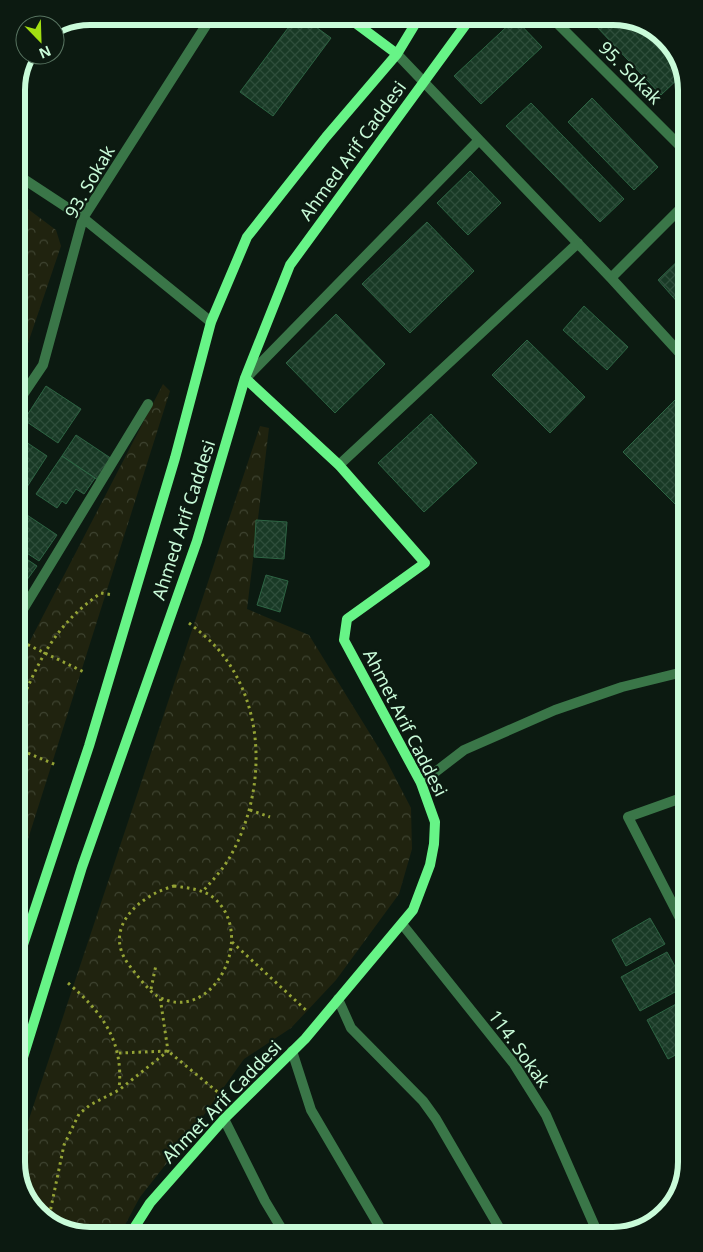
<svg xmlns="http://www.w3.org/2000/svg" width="703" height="1252" font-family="'Noto Sans',sans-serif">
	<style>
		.park { fill: url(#park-crowns) }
		.building { fill: url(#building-cross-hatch); stroke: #2d6443 }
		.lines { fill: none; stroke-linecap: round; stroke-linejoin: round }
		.path { stroke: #94a335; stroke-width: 3; stroke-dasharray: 2.5 4; stroke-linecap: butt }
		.street { stroke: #3a7648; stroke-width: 10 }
		.secondary { stroke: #67f487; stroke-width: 10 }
		.labels { text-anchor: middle; stroke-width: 4.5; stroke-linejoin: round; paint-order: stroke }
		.street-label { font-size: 18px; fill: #c9fbd9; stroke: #0c1a11 }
		.rim { fill: none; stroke: #c9fbd9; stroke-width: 6 }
	</style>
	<defs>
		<pattern id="park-crowns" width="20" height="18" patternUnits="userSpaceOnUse" patternTransform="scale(1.25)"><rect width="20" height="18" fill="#20230f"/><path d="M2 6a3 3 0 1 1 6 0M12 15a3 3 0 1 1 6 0" fill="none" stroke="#3f4431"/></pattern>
		<pattern id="building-cross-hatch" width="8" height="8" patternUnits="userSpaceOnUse" patternTransform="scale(1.25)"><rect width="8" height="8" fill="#193a26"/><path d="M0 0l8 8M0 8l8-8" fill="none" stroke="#2e4e3b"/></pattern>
	</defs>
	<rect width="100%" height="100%" fill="#0c1a11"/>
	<path class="park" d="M16,200L56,230L61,246L26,349L16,346Z
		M163,384L170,391L16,877V668Z
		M260,426L269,428L247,609L309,635L385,758L411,808L412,849L399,894L336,980L291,1028L244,1059L196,1126L140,1197L119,1236H86L49,1223L24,1194L16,1158Z"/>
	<path class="building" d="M297,16H301L331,38L273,116L240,92Z
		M607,16H618L651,28L679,58L683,74L661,95L596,26Z
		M515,19L542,47L481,104L454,76Z
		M592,98L658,167L634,190L568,122Z
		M531,103L624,199L600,222L506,126Z
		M470,171L501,203L468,235L437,203Z
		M427,222L474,271L410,333L362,284Z
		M687,252V313L658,280Z
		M584,306L628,347L607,370L563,330Z
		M336,314L385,364L335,413L286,363Z
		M527,340L585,397L550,433L492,375Z
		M46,386L81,409L58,443L24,420Z
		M677,398L687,408V498L678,507L623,452Z
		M431,414L477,463L424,512L378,463Z
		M76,435L112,459L98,480L62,456Z
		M17,436L47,456L25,490L16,484Z
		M62,456L95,478L84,494L76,489L66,504L62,501L57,508L36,494Z
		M21,511L57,535L39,561L16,546V517Z
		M256,520L287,522L284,559L254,557Z
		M16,552L37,566L16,595Z
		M266,575L288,581L280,612L257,605Z
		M650,918L665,944L626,966L612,940Z
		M667,952L686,986L640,1011L621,977Z
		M687,998V1049L668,1059L647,1020Z"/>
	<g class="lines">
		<path class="path" d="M189,623C199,631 209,639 217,648C267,705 266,792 231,855C224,868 213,880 203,891
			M16,639L86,673
			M16,713C39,662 52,627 101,593L113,595
			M16,748L56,765
			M250,810L270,817
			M16,862L19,847L16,833
			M174,886C188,888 203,889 214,898C258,936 212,1027 157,996C149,991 135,973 129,965C101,928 140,895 174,886Z
			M232,942L308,1012
			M68,983C103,1013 124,1042 119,1089
			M151,989L156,965
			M119,1053L168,1051L226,1099
			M48,1222L64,1145L79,1114L90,1105L119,1090L168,1051L160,997"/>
		<path class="street" d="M550,16L687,153
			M397,54L611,278L687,361
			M16,174L83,218L211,322
			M611,278L687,202
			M246,378L478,141
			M16,405L43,365L83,218L212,16
			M339,465L578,243
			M16,621L148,404
			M421,783L464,750L555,710L622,687L687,671
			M402,924L514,1064L546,1115L599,1236
			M687,932L628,817L687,796
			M338,999L351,1028L423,1101L436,1119L504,1236
			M292,1051L311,1110L385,1236
			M224,1119L265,1201L286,1236"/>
		<path class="secondary" d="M346,16L397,54
			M16,966L89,746L175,458L211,322L247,237L326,137L397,54L420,16
			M16,1080L82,867L197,541L245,378L290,265L472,16
			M129,1236L150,1203L224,1119L305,1039L413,910L430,865L434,844L435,822L421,783L344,640L347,619L425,563L339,465L245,378"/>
	</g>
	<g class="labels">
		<g class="street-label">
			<text transform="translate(630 73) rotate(45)" y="6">95. Sokak</text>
			<text transform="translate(353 151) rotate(-54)" y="6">Ahmed Arif Caddesi</text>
			<text transform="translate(90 182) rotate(-60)" y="6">93. Sokak</text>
			<text transform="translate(184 520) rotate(-72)" y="6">Ahmed Arif Caddesi</text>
			<text transform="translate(405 723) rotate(63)" y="6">Ahmet Arif Caddesi</text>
			<text transform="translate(519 1049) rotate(54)" y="6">114. Sokak</text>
			<text transform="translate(222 1102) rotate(-46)" y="6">Ahmet Arif Caddesi</text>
		</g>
	</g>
	<path d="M0 0H703V1252H0ZM90 25H613A65 65 0 0 1 678 90V1162A65 65 0 0 1 613 1227H90A65 65 0 0 1 25 1162V90A65 65 0 0 1 90 25Z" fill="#0c1a11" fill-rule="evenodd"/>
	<path class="rim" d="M90 25H613A65 65 0 0 1 678 90V1162A65 65 0 0 1 613 1227H90A65 65 0 0 1 25 1162V90A65 65 0 0 1 90 25Z"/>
	<g transform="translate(40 40) rotate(157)"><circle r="24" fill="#0c1a11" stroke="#587461"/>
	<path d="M0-4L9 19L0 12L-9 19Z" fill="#a2df11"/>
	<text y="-8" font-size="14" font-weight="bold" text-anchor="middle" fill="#c9fbd9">N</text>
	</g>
</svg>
